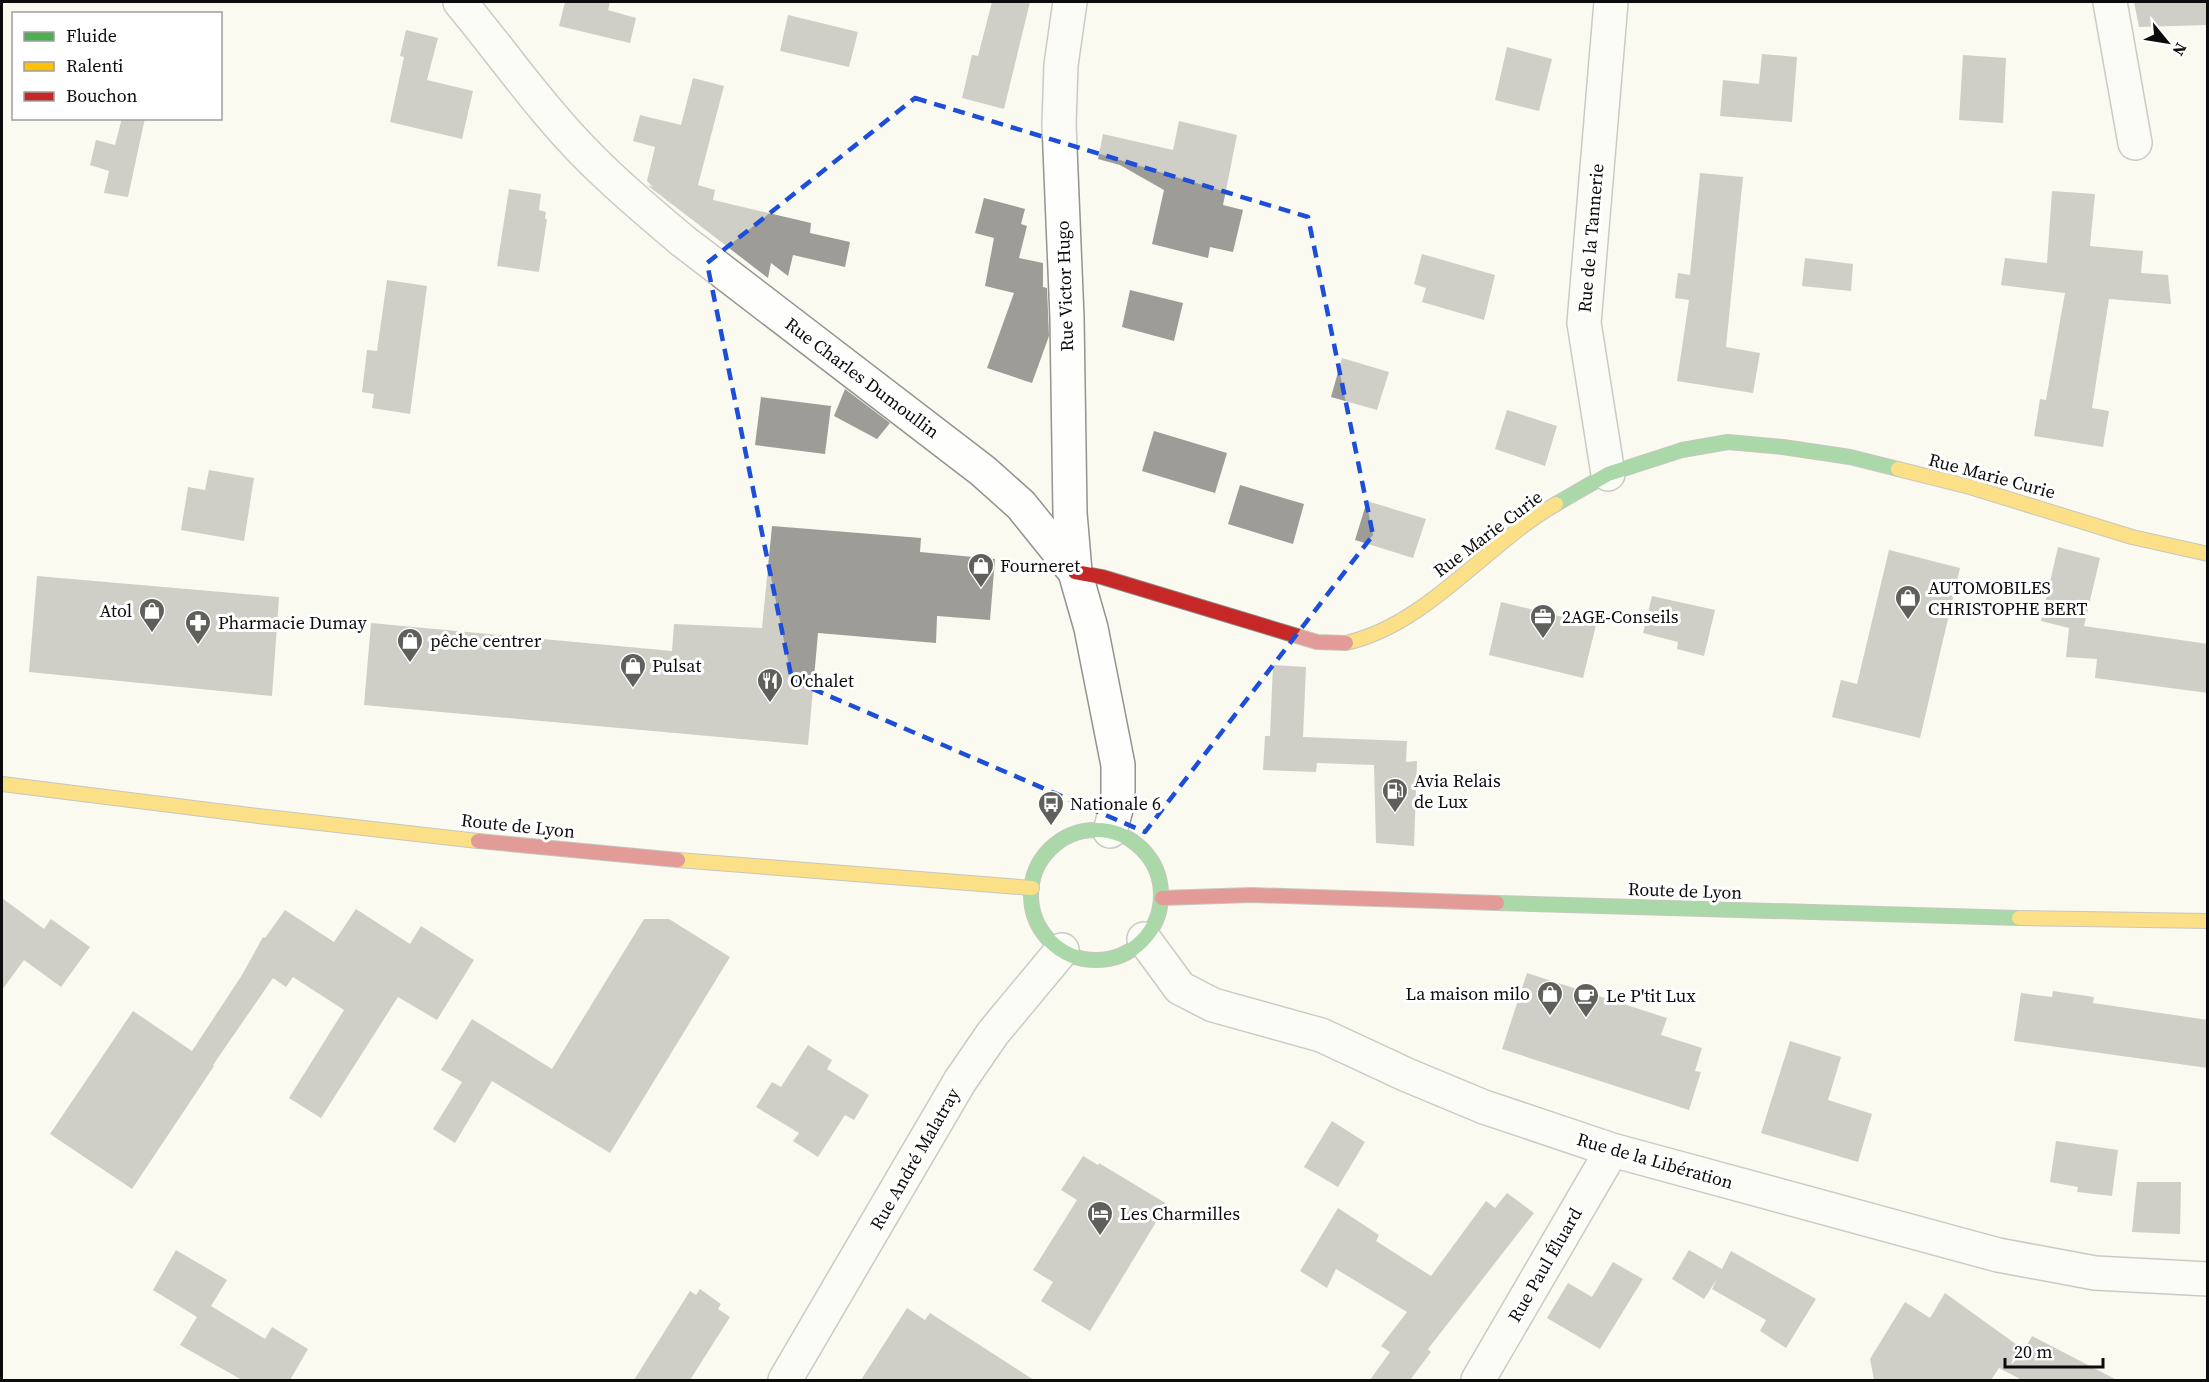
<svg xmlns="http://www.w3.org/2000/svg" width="2209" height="1382" font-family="'Source Serif 4',serif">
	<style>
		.building { fill: #9d9c96 }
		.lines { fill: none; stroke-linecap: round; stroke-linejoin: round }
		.street-casing { stroke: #93938f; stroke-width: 36 }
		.fast-casing { stroke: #8a8a85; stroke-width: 16 }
		.slow-casing { stroke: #8a8a85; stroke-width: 16 }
		.jam-casing { stroke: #8a8a85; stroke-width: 16 }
		.street { stroke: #fefefd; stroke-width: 33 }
		.fast { stroke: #4caf50; stroke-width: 14 }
		.slow { stroke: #ffc107; stroke-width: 14 }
		.jam { stroke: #c62828; stroke-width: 14 }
		.marked { fill: none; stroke: #1d4ed8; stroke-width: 4.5; stroke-dasharray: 12 8; stroke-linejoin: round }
		.labels { text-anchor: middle; stroke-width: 6; stroke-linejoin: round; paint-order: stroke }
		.street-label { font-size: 18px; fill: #0c0c0c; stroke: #fff }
		.poi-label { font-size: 18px; fill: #0c0c0c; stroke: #fff; text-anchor: start }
	</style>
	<rect width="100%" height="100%" fill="#fafaf0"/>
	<path class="building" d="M565,2H610L608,10L636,18L630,43L559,26Z
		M992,2H1030L1004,109L962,98L972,55L978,56Z
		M2134,2H2208V25L2139,27Z
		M788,15L858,32L849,67L780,51Z
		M406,30L438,38L427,80L473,91L462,139L390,122L404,57L400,56Z
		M1507,47L1552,59L1539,111L1495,100Z
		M1762,54L1797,57L1792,122L1720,116L1723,80L1759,84Z
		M1963,55L2006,58L2003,123L1959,120Z
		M693,78L724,86L698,185L715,190L713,200L811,223L810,233L850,242L845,267L793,255L788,276L771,263L768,278L647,185L653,187L647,181L655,147L633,141L640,115L681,125Z
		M122,118H145L128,197L104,193L109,171L90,165L96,140L115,145Z
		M1179,121L1237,135L1223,205L1243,210L1233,252L1210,247L1208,258L1152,244L1164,190L1120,165L1098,159L1103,134L1173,150Z
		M1700,173L1743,177L1726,347L1760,353L1753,393L1677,381L1689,300L1675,298L1678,273L1690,275Z
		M509,189L541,194L539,210L546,212L545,219H547L539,272L497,266Z
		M2052,191L2095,194L2090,246L2143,251L2141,273L2168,275L2171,304L2109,299L2092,408L2109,411L2103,447L2034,436L2040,399L2046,400L2065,293L2001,285L2005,258L2047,263Z
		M984,198L1025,209L1021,224L1027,226L1019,258L1043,263V287L1047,288L1049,336L1032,383L987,368L1014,293L985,286L994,238L975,233Z
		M1422,254L1495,275L1484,320L1422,302L1426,288L1414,284Z
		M1805,258L1853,264L1851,291L1802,286Z
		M387,280L427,286L410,414L372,408L374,394L362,392L367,350L377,351Z
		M1130,290L1183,303L1174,341L1122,327Z
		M1342,358L1389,372L1377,410L1331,397Z
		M845,389L890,423L877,439L834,416Z
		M761,397L831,406L825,454L755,445Z
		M1507,410L1557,426L1545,466L1495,449Z
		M1154,431L1227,453L1215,493L1142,471Z
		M209,470L254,478L244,541L181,530L188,487L205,490Z
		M1240,485L1304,504L1293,544L1228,524Z
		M1367,501L1426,519L1413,558L1355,540Z
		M772,526L921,538L920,552L995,559L990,620L937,616L936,643L818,633L808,745L364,705L371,623L672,651L674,624L762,628Z
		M2058,547L2100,558L2084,626L2208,644V693L2095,678L2097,659L2066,657L2069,628L2041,621Z
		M1889,550L1960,568L1920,738L1832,717L1841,680L1857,684Z
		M37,576L279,597L272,696L29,672Z
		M1652,596L1715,610L1704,656L1677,649L1678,642L1643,633Z
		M1501,602L1596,625L1583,678L1489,655Z
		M1273,665L1306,667L1303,737L1407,741L1406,762L1417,761L1414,846L1376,843L1374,765L1317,763L1316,772L1263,770L1265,736H1270Z
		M2,898L44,929L51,919L90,947L61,987L24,960L2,990Z
		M356,909L410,944L421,926L474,960L437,1020L398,997L321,1118L289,1098L344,1010L293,977L286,987L273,978L213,1065L214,1066L132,1189L50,1134L133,1011L192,1051L242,975L263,937L265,938L285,910L334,942Z
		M644,919H669L730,957L610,1153L492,1081L455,1143L433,1129L462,1082L441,1070L472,1019L552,1069Z
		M1527,973L1667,1018L1661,1035L1702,1048L1695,1071L1701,1072L1689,1110L1502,1049Z
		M2053,991L2094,997L2093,1003L2208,1020V1068L2014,1041L2021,993L2052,997Z
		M1790,1041L1841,1057L1828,1100L1872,1114L1858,1162L1761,1133Z
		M808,1045L832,1060L827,1069L869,1095L854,1120L845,1115L818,1157L793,1141L799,1133L756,1107L772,1082L781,1087Z
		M1332,1121L1365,1142L1338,1187L1304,1167Z
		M2056,1141L2118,1150L2112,1196L2077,1192L2078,1187L2050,1182Z
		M1083,1156L1098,1165L1099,1163L1167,1204L1090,1331L1041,1301L1053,1282L1033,1270L1077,1200L1061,1190Z
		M2137,1182H2181L2180,1234L2132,1232Z
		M1507,1193L1534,1213L1428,1349L1431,1352L1410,1380H1370L1390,1352L1381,1346L1407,1312L1336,1269L1327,1288L1300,1271L1338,1208L1379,1235L1376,1241L1431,1276L1486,1201L1495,1208Z
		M176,1250L227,1280L211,1306L265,1339L272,1327L308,1349L290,1380H242L180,1345L197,1317L153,1290Z
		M1689,1250L1722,1269L1731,1251L1816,1299L1786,1348L1760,1331L1766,1320L1712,1289L1717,1279L1704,1299L1672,1279Z
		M1613,1262L1643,1279L1600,1349L1547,1318L1568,1283L1592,1297Z
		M700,1289L721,1304L718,1309L730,1317L690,1380H634L690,1291L696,1295Z
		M1945,1293L2024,1350L2032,1336L2117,1380H2022L1999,1368L1991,1380H1874L1870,1359L1905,1302L1930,1318Z
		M907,1308L925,1320L930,1313L1034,1380H861Z"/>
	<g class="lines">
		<defs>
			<path id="street" d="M460,2C504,55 544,113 593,161C622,190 652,215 683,241L983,471L1021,505L1075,572L1091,628L1118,765V802L1110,831
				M1070,2L1061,65L1059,124L1067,318L1070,513L1075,572
				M2110,2L2135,143
				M1608,474L1584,323L1611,2
				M1144,939L1180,988L1213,1005L1321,1035L1407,1075L1484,1107L1612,1150L1998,1255L2095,1273L2208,1279
				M785,1380L960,1081L993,1033L1062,950
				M1478,1380L1612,1150"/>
			<path id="fast" d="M1556,504L1608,474L1682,450L1728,442L1783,447L1850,457L1898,469
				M1031 895a65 65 0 1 1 130 0a65 65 0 1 1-130 0Z
				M1497,903L2019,918"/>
			<path id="slow" d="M1898,469L1970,487L2132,537L2208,554
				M1346,643C1428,624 1485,545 1556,504
				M2,784L258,816L478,841
				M678,860L1032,888
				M2019,918L2208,921"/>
			<path id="jam" d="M1075,572L1102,577L1317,642L1346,643
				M478,841L678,860
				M1162,898L1251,895L1497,903"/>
		</defs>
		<use href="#street" class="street-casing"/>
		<use href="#fast" class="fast-casing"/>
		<use href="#slow" class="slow-casing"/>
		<use href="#jam" class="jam-casing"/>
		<use href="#street" class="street"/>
		<use href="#fast" class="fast"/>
		<use href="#slow" class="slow"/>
		<use href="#jam" class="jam"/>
	</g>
	<path d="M0 0H2209V1382H0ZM915,98L1308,217L1373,535L1145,832L792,680L707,263Z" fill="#fafaf0" fill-opacity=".55" fill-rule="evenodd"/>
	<path class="marked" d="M915,98L1308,217L1373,535L1145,832L792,680L707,263Z"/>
	<defs>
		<symbol id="shop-pin" viewBox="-11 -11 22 30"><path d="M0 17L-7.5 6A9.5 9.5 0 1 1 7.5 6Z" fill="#5f5f5c" stroke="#fff"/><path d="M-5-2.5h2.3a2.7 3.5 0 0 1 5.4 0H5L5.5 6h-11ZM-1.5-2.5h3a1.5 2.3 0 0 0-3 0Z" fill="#fff"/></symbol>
		<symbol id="office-pin" viewBox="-11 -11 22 30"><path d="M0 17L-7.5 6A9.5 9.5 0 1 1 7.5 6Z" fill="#5f5f5c" stroke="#fff"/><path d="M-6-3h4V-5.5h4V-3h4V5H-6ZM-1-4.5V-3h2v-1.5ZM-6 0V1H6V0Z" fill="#fff"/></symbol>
		<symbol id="pharmacy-pin" viewBox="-11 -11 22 30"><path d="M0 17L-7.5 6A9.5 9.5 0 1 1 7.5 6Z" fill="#5f5f5c" stroke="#fff"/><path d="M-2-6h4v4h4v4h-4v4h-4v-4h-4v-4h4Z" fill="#fff"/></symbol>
		<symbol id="restaurant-pin" viewBox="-11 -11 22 30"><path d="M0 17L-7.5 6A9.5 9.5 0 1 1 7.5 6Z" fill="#5f5f5c" stroke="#fff"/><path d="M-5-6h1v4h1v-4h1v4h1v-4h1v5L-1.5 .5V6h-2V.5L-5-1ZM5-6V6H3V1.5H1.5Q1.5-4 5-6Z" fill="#fff"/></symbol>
		<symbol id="fuel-pin" viewBox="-11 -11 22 30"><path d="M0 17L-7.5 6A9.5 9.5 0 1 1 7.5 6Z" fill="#5f5f5c" stroke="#fff"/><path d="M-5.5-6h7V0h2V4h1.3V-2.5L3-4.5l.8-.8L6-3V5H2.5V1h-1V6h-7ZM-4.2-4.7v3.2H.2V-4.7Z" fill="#fff"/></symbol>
		<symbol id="bus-pin" viewBox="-11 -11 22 30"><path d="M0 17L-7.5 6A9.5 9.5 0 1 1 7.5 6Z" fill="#5f5f5c" stroke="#fff"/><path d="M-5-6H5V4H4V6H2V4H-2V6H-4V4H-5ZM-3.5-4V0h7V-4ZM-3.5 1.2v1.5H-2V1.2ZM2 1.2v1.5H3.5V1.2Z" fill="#fff"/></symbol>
		<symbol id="cafe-pin" viewBox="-11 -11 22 30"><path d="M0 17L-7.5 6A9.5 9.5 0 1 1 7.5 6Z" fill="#5f5f5c" stroke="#fff"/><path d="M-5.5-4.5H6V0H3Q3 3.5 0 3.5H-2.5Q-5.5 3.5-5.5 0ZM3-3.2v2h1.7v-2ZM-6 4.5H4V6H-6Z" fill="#fff"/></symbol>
		<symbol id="hotel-pin" viewBox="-11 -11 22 30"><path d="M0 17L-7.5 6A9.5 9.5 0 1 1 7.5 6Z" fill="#5f5f5c" stroke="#fff"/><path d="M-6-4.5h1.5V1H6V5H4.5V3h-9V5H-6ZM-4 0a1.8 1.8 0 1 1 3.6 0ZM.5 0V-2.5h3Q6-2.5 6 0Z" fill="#fff"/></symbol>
	</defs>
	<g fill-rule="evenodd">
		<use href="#shop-pin" x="966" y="551" width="30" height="40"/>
		<use href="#shop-pin" x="1893" y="583" width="30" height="40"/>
		<use href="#shop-pin" x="137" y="596" width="30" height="40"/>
		<use href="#office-pin" x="1528" y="602" width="30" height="40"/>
		<use href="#pharmacy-pin" x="183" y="608" width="30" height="40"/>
		<use href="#shop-pin" x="395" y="626" width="30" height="40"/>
		<use href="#shop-pin" x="618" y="651" width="30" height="40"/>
		<use href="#restaurant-pin" x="755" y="666" width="30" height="40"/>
		<use href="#fuel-pin" x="1380" y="776" width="30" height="40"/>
		<use href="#bus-pin" x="1036" y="789" width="30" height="40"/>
		<use href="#shop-pin" x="1535" y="979" width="30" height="40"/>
		<use href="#cafe-pin" x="1571" y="981" width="30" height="40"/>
		<use href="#hotel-pin" x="1085" y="1199" width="30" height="40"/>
	</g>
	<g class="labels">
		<g class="street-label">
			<text transform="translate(1591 238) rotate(-85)" y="6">Rue de la Tannerie</text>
			<text transform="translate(1065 286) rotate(-92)" y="6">Rue Victor Hugo</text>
			<text transform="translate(862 378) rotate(37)" y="6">Rue Charles Dumoullin</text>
			<text transform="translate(1992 476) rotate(15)" y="6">Rue Marie Curie</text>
			<text transform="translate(1488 534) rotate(-37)" y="6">Rue Marie Curie</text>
			<text transform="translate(518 826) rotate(6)" y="6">Route de Lyon</text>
			<text transform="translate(1685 891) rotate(2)" y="6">Route de Lyon</text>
			<text transform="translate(915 1159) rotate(-60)" y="6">Rue André Malatray</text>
			<text transform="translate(1655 1161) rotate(16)" y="6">Rue de la Libération</text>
			<text transform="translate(1545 1265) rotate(-60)" y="6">Rue Paul Éluard</text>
		</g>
		<g class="poi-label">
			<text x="1000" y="572">Fourneret</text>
			<text x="1928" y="594">AUTOMOBILES<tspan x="1928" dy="21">CHRISTOPHE BERT</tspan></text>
			<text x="132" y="617" text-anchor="end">Atol</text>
			<text x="1562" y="623">2AGE-Conseils</text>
			<text x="218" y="629">Pharmacie Dumay</text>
			<text x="430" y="647">pêche centrer</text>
			<text x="652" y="672">Pulsat</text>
			<text x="790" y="687">O'chalet</text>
			<text x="1414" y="787">Avia Relais<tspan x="1414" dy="21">de Lux</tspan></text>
			<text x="1070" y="810">Nationale 6</text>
			<text x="1530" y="1000" text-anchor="end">La maison milo</text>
			<text x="1606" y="1002">Le P'tit Lux</text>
			<text x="1120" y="1220">Les Charmilles</text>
		</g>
	</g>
	<rect width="2209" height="1382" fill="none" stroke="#0c0c0c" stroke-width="6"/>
	<rect x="12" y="12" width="210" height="108" fill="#ffffff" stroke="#9e9e9e" stroke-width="1.5"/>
	<rect x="24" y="32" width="30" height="9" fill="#4caf50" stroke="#9e9e9e" stroke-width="1.5"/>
	<text x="66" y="42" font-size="18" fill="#0c0c0c">Fluide</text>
	<rect x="24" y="62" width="30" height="9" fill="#ffc107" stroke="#9e9e9e" stroke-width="1.5"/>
	<text x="66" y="72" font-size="18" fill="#0c0c0c">Ralenti</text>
	<rect x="24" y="92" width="30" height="9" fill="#c62828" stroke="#9e9e9e" stroke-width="1.5"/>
	<text x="66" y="102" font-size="18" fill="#0c0c0c">Bouchon</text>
	<g transform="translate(2167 42) rotate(120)" stroke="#ffffff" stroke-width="4.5" paint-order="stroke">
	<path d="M0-4.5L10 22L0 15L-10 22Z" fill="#0c0c0c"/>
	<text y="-9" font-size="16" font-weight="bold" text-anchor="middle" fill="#0c0c0c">N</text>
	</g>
	<path d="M2005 1358v9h98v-9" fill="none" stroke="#0c0c0c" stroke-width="3"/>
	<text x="2014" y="1358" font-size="18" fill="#0c0c0c" stroke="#ffffff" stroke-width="4.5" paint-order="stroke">20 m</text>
</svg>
